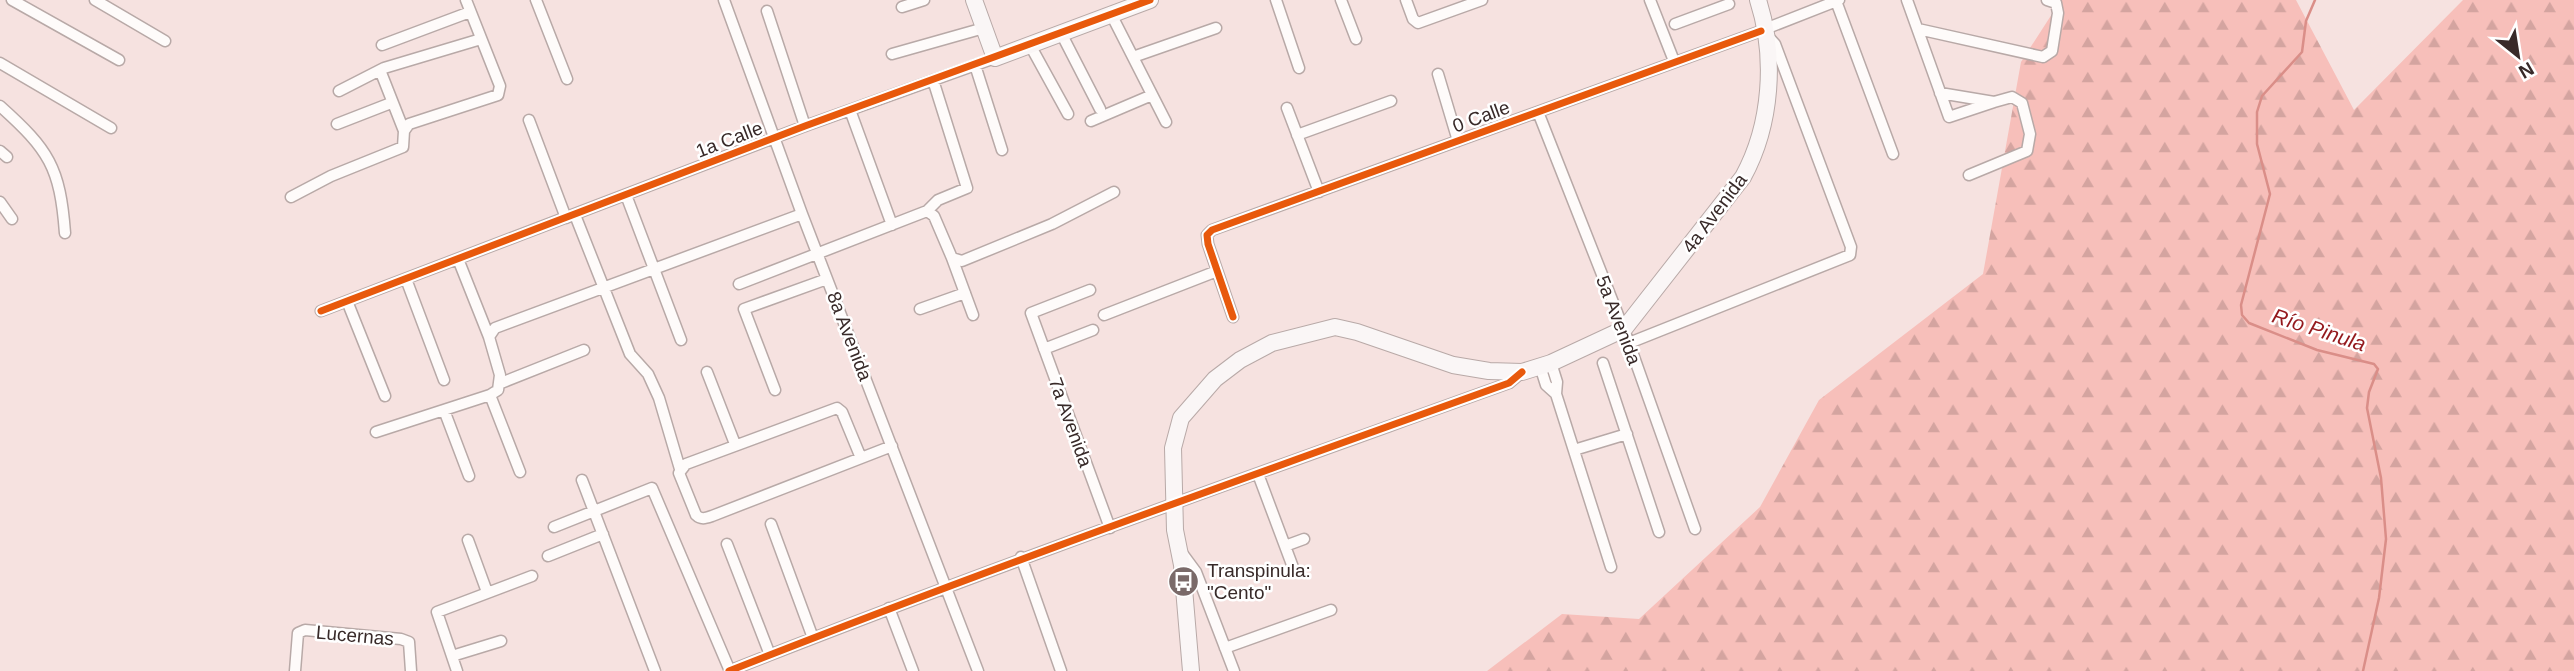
<svg xmlns="http://www.w3.org/2000/svg" width="2574" height="671" font-family="Helvetica,sans-serif">
	<style>
		.forest { fill: url(#forest-firs) }
		.lines { fill: none; stroke-linecap: round; stroke-linejoin: round }
		.stream { stroke: #da8e88; stroke-width: 2.5 }
		.street-casing { stroke: #b8a9a7; stroke-width: 13 }
		.secondary-casing { stroke: #b8a9a7; stroke-width: 18 }
		.street { stroke: #fefbfa; stroke-width: 10 }
		.secondary { stroke: #faf6f6; stroke-width: 16 }
		.cycleway-casing { stroke: #fff; stroke-width: 11 }
		.cycleway { stroke: #e8590c; stroke-width: 7 }
		.labels { text-anchor: middle; stroke-width: 5; stroke-linejoin: round; paint-order: stroke }
		.street-label { font-size: 19px; fill: #382a29; stroke: #fff }
		.poi-label { font-size: 19px; fill: #382a29; stroke: #fff; text-anchor: start }
		.water-label { font-size: 21px; font-style: italic; fill: #94191d; stroke: #fff }
	</style>
	<defs>
		<pattern id="forest-firs" width="22" height="20" patternUnits="userSpaceOnUse" patternTransform="scale(1.75)"><rect width="22" height="20" fill="#f7bfba"/><path d="M5 1l3.5 6h-7zM16 11l3.5 6h-7z" fill="#d4a4a0"/></pattern>
	</defs>
	<rect width="100%" height="100%" fill="#f6e2e0"/>
	<path class="forest" d="M2061,0H2296L2354,110L2463,0H2574V671H1487L1562,614L1639,619L1760,507L1819,400L1983,274L2021,62Z"/>
	<g class="lines">
		<path class="stream" d="M2315,0L2306,21L2302,52L2262,96L2257,112V144L2270,194L2241,305L2242,315L2249,323L2317,350L2374,364L2378,369L2369,392L2367,408L2381,478L2386,539L2379,598L2363,671"/>
		<defs>
			<path id="street" d="M12,0L119,60
				M95,0L165,41
				M536,0L567,79
				M724,0L802,214L978,671
				M1276,0L1299,68
				M1341,0L1356,39
				M1406,0L1413,19L1418,23L1482,0
				M1650,0L1674,61
				M1907,0L1949,117L1994,102
				M1836,1L1893,154
				M902,7L924,0
				M767,11L805,126
				M1111,14L1166,122
				M1675,24L1729,4
				M1765,29L1839,0
				M1918,29L2043,57L2052,51L2058,13L2056,3L2047,0
				M1061,33L1100,109
				M382,45L470,12
				M1030,45L1068,114
				M892,54L984,28
				M1133,57L1216,28
				M0,63L111,128
				M975,65L1002,150
				M380,70L404,131
				M1438,74L1458,141
				M339,91L384,68L481,39
				M1940,93L1994,102L2012,97L2022,103L2030,134L2027,151L1969,175
				M0,106C49,150 60,167 65,233
				M1287,108L1319,192
				M850,110L892,225
				M1538,112L1629,343L1695,529
				M529,120L566,218
				M1091,121L1152,95
				M337,124L391,103
				M1297,135L1391,101
				M0,151L7,157
				M626,195L681,340
				M291,197L331,176L403,147L404,131L409,124L498,95L500,86L466,0
				M0,202L12,219
				M927,211L938,200L967,188L933,80
				M575,215L630,354L648,374L659,398L680,469
				M952,258L973,315
				M458,259L489,337
				M406,279L444,380
				M739,284L927,211L934,216L952,258L962,261L1052,224L1114,192
				M1090,290L1031,313L1110,528
				M347,301L385,396
				M920,309L965,293
				M321,311L805,126L995,58
				M1104,315L1217,271
				M1233,317L1208,244L1207,235L1212,230L1761,31
				M1629,343L1850,255L1851,247L1775,44L1766,34
				M1044,349L1093,330
				M1551,363L1557,382L1556,394L1611,567
				M1603,363L1659,532
				M1540,366L1546,385L1556,394
				M707,372L735,444
				M501,383L584,350
				M775,390L744,309L827,279
				M490,395L520,472
				M444,410L469,476
				M376,432L490,395L498,390L500,375L489,337L495,328L802,214
				M1574,450L1627,434
				M861,458L842,412L837,408L686,464L679,473L696,515C701,520 706,518 712,516L892,446
				M1258,474L1294,570
				M582,480L655,671
				M771,524L813,638
				M554,527L652,488L730,671
				M468,540L487,592
				M727,544L770,655
				M1285,546L1304,539
				M1182,553L1196,572L1234,671
				M548,556L603,534
				M1021,557L1061,671
				M889,608L913,671
				M1225,648L1331,610
				M452,656L501,641
				M295,671L298,633L305,630L401,639L409,642L411,671
				M457,671L437,612L532,576
				M729,671C987,569 1248,477 1509,383L1522,372"/>
			<path id="secondary" d="M974,0L995,58L1150,0
				M1191,671L1182,565L1175,530L1173,448L1181,418L1215,379L1240,360L1272,343L1335,327L1357,332L1453,365L1489,371L1522,372L1551,363L1624,329L1743,177C1772,124 1776,56 1758,0"/>
		</defs>
		<use href="#street" class="street-casing"/>
		<use href="#secondary" class="secondary-casing"/>
		<use href="#street" class="street"/>
		<use href="#secondary" class="secondary"/>
		<defs>
			<path id="cycleway" d="M321,311L805,126L1150,0
				M1233,317L1208,244L1207,235L1212,230L1761,31
				M729,671C987,569 1248,477 1509,383L1522,372"/>
		</defs>
		<use href="#cycleway" class="cycleway-casing"/>
		<use href="#cycleway" class="cycleway"/>
	</g>
	<defs>
		<symbol id="bus-disc" viewBox="-11 -11 22 22"><circle r="9.5" fill="#7a6a69" stroke="#fff"/><path d="M-5-6H5V4H4V6H2V4H-2V6H-4V4H-5ZM-3.5-4V0h7V-4ZM-3.5 1.2v1.5H-2V1.2ZM2 1.2v1.5H3.5V1.2Z" fill="#fff"/></symbol>
	</defs>
	<g fill-rule="evenodd">
		<use href="#bus-disc" x="1166" y="564" width="35" height="35"/>
	</g>
	<g class="labels">
		<g class="street-label">
			<text transform="translate(1481 116) rotate(-20)" y="7">0 Calle</text>
			<text transform="translate(729 139) rotate(-21)" y="7">1a Calle</text>
			<text transform="translate(1714 213) rotate(-53)" y="7">4a Avenida</text>
			<text transform="translate(1619 320) rotate(69)" y="7">5a Avenida</text>
			<text transform="translate(850 336) rotate(69)" y="7">8a Avenida</text>
			<text transform="translate(1071 422) rotate(70)" y="7">7a Avenida</text>
			<text transform="translate(355 635) rotate(5)" y="7">Lucernas</text>
		</g>
		<g class="poi-label">
			<text x="1207" y="577">Transpinula:<tspan x="1207" dy="22">"Cento"</tspan></text>
		</g>
		<g class="water-label">
			<text transform="translate(2319 330) rotate(18)" y="7">Río Pinula</text>
		</g>
	</g>
	<g transform="translate(2518 56) rotate(150)" stroke="#ffffff" stroke-width="5" paint-order="stroke">
	<path d="M0-5L12 26L0 18L-12 26Z" fill="#382a29"/>
	<text y="-10" font-size="19" font-weight="bold" text-anchor="middle" fill="#382a29">N</text>
	</g>
</svg>
